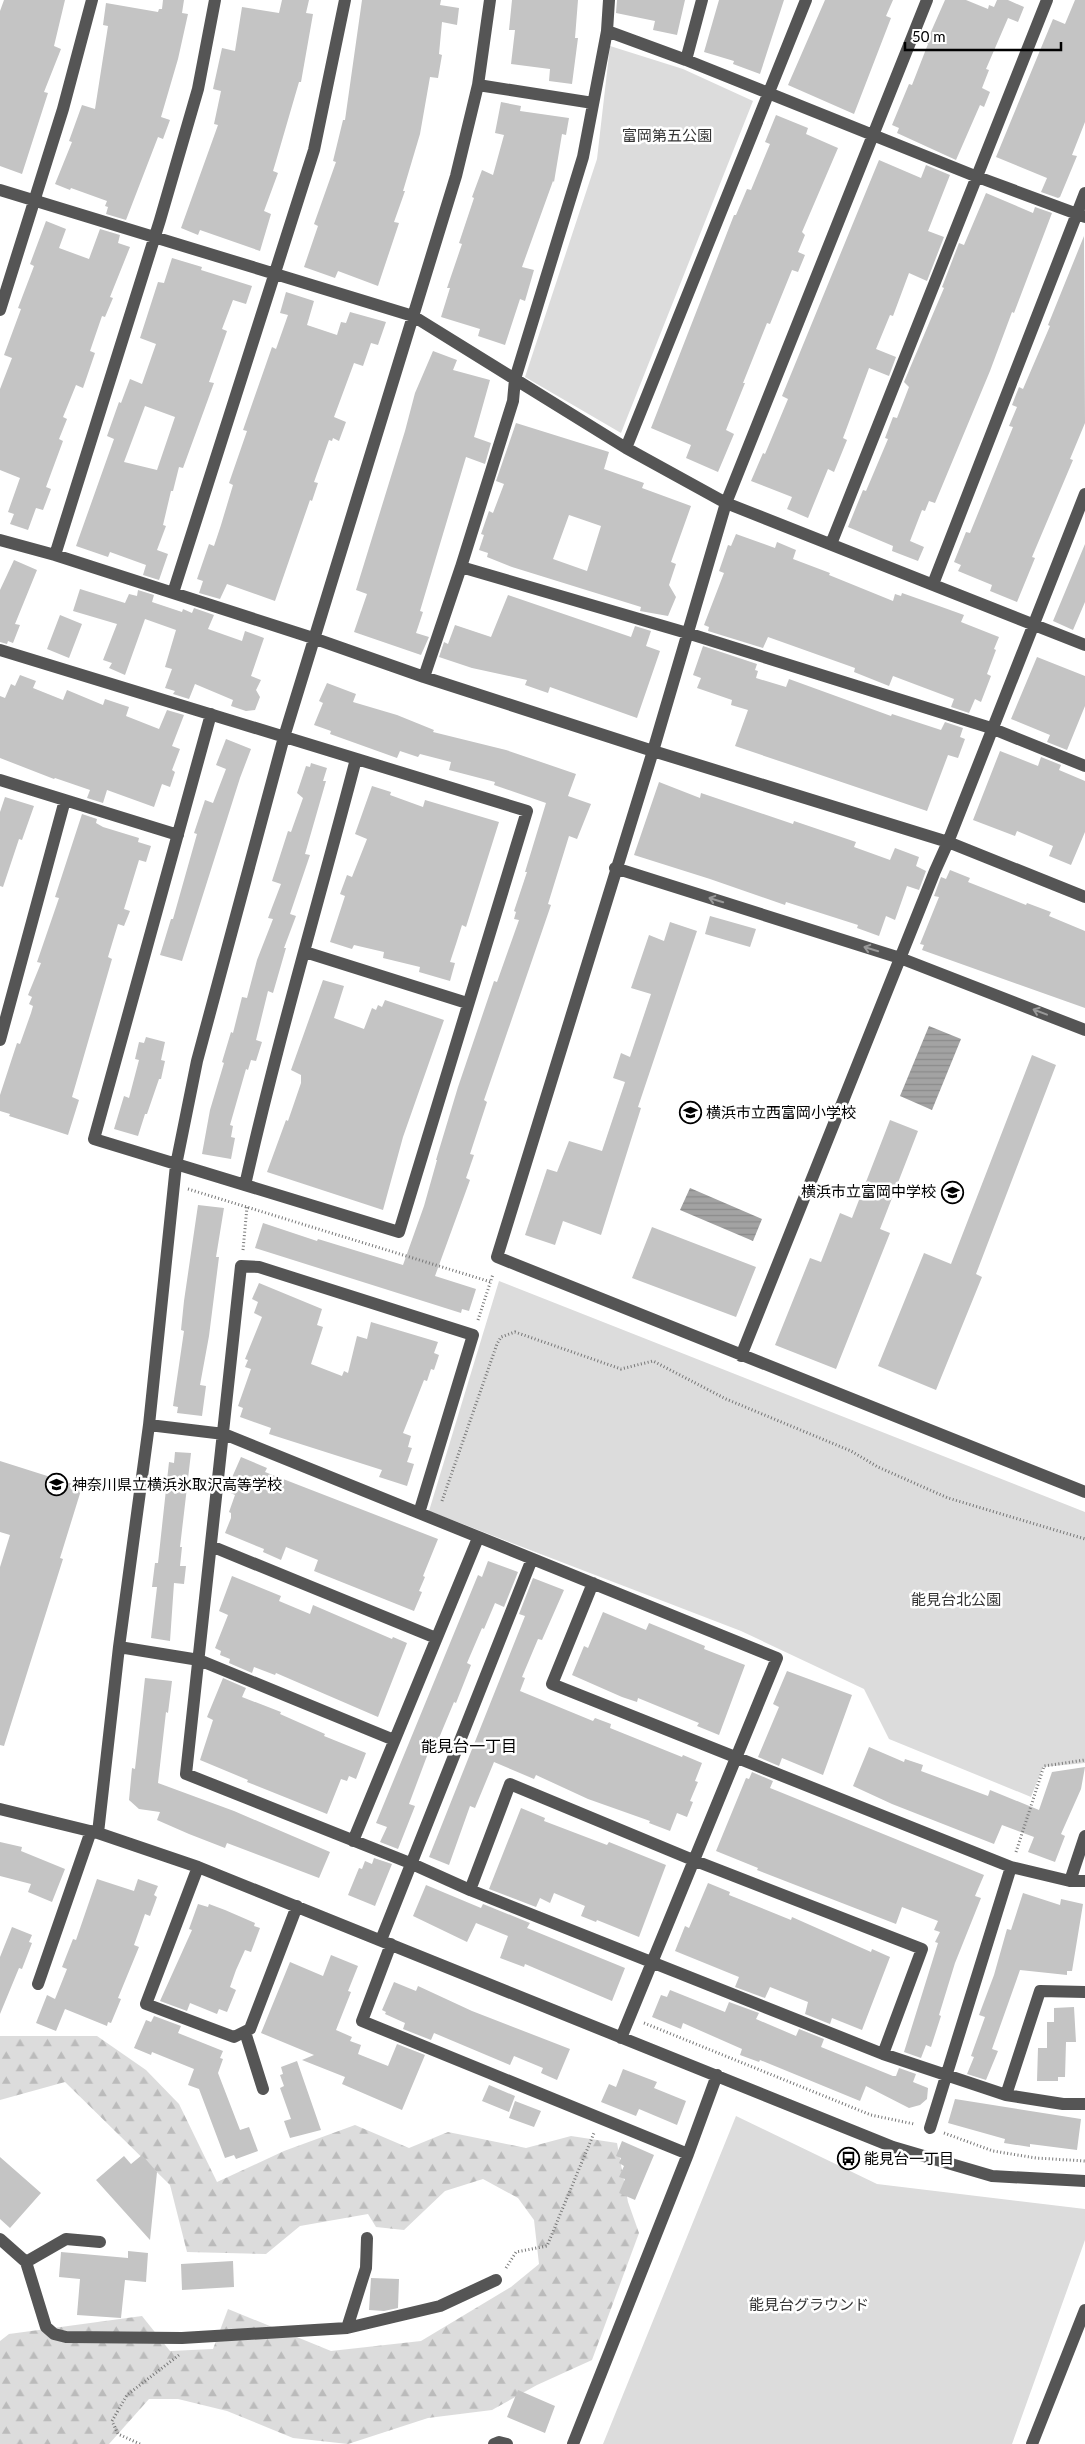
<svg xmlns="http://www.w3.org/2000/svg" width="1085" height="2444" font-family="Lato,'Noto Sans JP',sans-serif">
	<style>
		.green { fill: #dcdcdc }
		.forest { fill: url(#forest-firs) }
		.water { fill: url(#water-rules) }
		.building { fill: #c4c4c4; fill-rule: evenodd }
		.lines { fill: none; stroke-linecap: round; stroke-linejoin: round }
		.path { stroke: #777; stroke-width: 3; stroke-dasharray: 1 2.5; stroke-linecap: butt }
		.minor { stroke: #555; stroke-width: 12 }
		.oneway { stroke: #999 }
		.labels { text-anchor: middle; stroke-width: 5; stroke-linejoin: round; paint-order: stroke }
		.park-label { font-size: 15px; fill: #333; stroke: #fff }
		.poi-label { font-size: 15px; fill: #000; stroke: #fff; text-anchor: start }
		.neighbourhood-label { font-size: 16px; fill: #000; stroke: #fff }
	</style>
	<defs>
		<pattern id="forest-firs" width="22" height="20" patternUnits="userSpaceOnUse" patternTransform="scale(1.25)"><rect width="22" height="20" fill="#dcdcdc"/><path d="M5 1l3.5 6h-7zM16 11l3.5 6h-7z" fill="#bbb"/></pattern>
		<pattern id="water-rules" width="6" height="5" patternUnits="userSpaceOnUse" patternTransform="scale(1.25)"><rect width="6" height="5" fill="#a3a3a3"/><path d="M0 2.5h6" fill="none" stroke="#8b8b8b"/></pattern>
	</defs>
	<rect width="100%" height="100%" fill="#fff"/>
	<path class="green" d="M610,46L683,69L753,101L621,433L525,377L597,159Z
		M499,1281L1085,1512V1763L1043,1767L1031,1797L889,1739L864,1689L741,1631L429,1511Z
		M736,2116L877,2184L1085,2209V2240L1012,2444H603Z"/>
	<path class="forest" d="M0,2036H97L146,2070L179,2104L217,2182L284,2151L355,2125L409,2148L448,2132L526,2148L571,2136L617,2143L628,2202L639,2233L592,2360L537,2385L492,2410L428,2418L348,2444L293,2438L227,2411L178,2399H149L109,2444H0V2341L9,2334L142,2316L170,2351L213,2349L228,2309L331,2351L421,2341L511,2287L539,2264L534,2220L518,2198L483,2179L445,2191L404,2230L376,2227L368,2214L300,2226L266,2254L187,2252L170,2185L65,2082L0,2100Z"/>
	<path class="water" d="M929,1026L961,1039L932,1110L900,1096Z
		M690,1188L762,1219L753,1241L680,1210Z"/>
	<path class="building" d="M4,0H65L54,46L61,49L44,92L48,93L22,174L0,166V11Z
		M163,0H184L182,13L188,14L178,59L161,117L170,120L163,139L158,137L126,220L106,214L108,207L105,206L107,201L71,188L70,190L55,184L72,142L69,141L82,105L95,109L108,26L103,25L106,3L158,12L159,9H162Z
		M282,0H309L306,13L313,14L301,82H299L276,161L273,171L278,173L264,211L271,214L260,251L200,230L198,235L181,228L218,125L214,124L221,91L213,89L222,48L235,51L242,7L279,13Z
		M362,0H441L440,5L459,8L457,25L442,22L439,54L442,55L438,78L430,77L420,134L403,191H405L394,222L399,223L378,286L338,271L335,278L304,267L318,226L314,224L336,162L333,161L343,120H345Z
		M512,0H578L575,38H578L572,84L549,81L550,69L511,64L515,30H509Z
		M617,0H685L677,35L653,30L655,21L616,13Z
		M719,0H784L760,74L733,64L734,61L704,52Z
		M825,0H893L886,16L891,18L854,114L788,85Z
		M945,0H966L988,9L989,5L994,7L997,0H1008L1024,7L1018,22L1008,18L986,69L989,70L982,88L990,92L984,107L980,105L956,160L897,133L899,128L892,125L909,84L912,85L928,44L926,43Z
		M1075,0H1085V122L1072,155L1077,156L1060,197L1058,198L1041,192L1047,178L996,157L1053,19L1065,24Z
		M501,102L521,106L520,111L569,118L566,135L562,134L554,182L553,181L522,267L534,270L525,301L520,299L505,345L478,336L480,329L441,317L450,288H447L462,244L459,243L474,198L472,197L482,170L493,175L504,135L495,133Z
		M776,115L808,128L806,134L838,148L802,232L805,235L798,252L805,255L798,272L792,270L770,324L767,323L743,383H745L726,430L734,434L718,472L686,458L691,445L651,428L734,215H736L747,189L751,190L770,144L765,142Z
		M879,160L921,178L926,165L950,175L928,231L944,237L927,281L909,273L893,316L890,315L876,349L896,357L889,376L869,368L843,438L847,440L834,472L828,469L808,518L787,509L792,497L751,481L763,453L765,454L788,399L782,396Z
		M986,193L1033,213L1035,207L1052,213L1014,313L1012,312L990,371L935,503L929,501L925,511L922,510L910,541L924,547L918,561L892,551L893,546L848,527L863,490L866,491L888,439L885,438L893,417L897,418L909,387L904,382L944,288L942,287L959,243L964,245Z
		M46,221L66,229L59,248L89,259L100,229L120,235L118,243L130,247L110,297L113,298L105,317L102,316L90,351L95,353L83,388L76,385L63,417L67,419L59,439L63,441L46,487L51,489L43,510L36,508L28,530L10,524L14,514L8,512L20,478L0,470V389L12,358L4,355L21,309L18,308L34,266L30,264Z
		M1084,236L1085,423L1070,459L1073,460L1032,557L1035,558L1017,602L990,591L992,585L958,571L961,565L954,562L966,532L970,533L1013,427L1009,426L1017,407L1012,405L1019,387L1023,389L1050,326L1048,325Z
		M172,258L202,267L201,270L252,286L246,304L233,300L222,329L227,331L209,382L214,383L183,468L179,467L173,491H171L163,525L166,526L157,550L168,554L159,580L143,575L146,565L110,552L108,557L76,546L114,439L107,436L119,402L121,403L130,379L142,384L156,344L140,338L158,282L164,283ZM145,406L175,417L157,470L124,462Z
		M286,292L314,301L307,325L337,335L341,322L346,323L350,312L386,322L378,345L371,343L363,366L354,363L334,417L346,422L339,441L333,438L332,441L329,440L314,482L318,483L312,501L310,500L275,601L227,584L220,599L199,593L203,581L197,579L209,544L214,546L221,525L233,485L229,483L247,431L243,430L272,347L276,349L288,315L280,313Z
		M433,351L457,360L453,370L490,380L474,437L491,443L485,464L466,457L420,611L423,612L416,633L429,637L421,655L354,632L367,594L356,590L405,431L415,393Z
		M516,423L609,452L604,469L644,483L642,488L691,506L671,562L676,564L669,585L676,597L668,616L640,611L641,607L512,567L487,557L488,553L479,550L484,535L481,534L489,511L493,513L504,484L496,481ZM569,515L601,526L587,571L553,559Z
		M736,534L775,548L777,542L796,550L793,559L830,573L829,575L893,601L895,594L901,596L902,593L939,606L964,615L961,622L999,637L994,649L996,650L987,674L991,676L981,702L975,699L969,713L951,707L954,699L893,676L889,686L854,672L855,668L768,637L763,648L708,631L709,627L704,625L724,573L719,571L728,545L731,546Z
		M1085,544V602L1073,630L1053,621Z
		M14,560L37,570L15,624L20,625L13,643L8,641L7,644L0,642V590Z
		M80,589L125,603L129,594L137,596L138,590L154,595L152,602L182,612L183,609L192,613L194,608L214,615L208,629L242,641L245,631L264,638L251,676L261,680L256,690L260,697L255,710L246,711L231,706L233,700L195,684L189,699L173,694L175,691L165,688L172,669L165,667L176,630L145,619L125,675L109,668L112,663L103,660L117,624L73,611Z
		M508,595L631,637L635,626L651,631L646,646L660,651L637,718L550,687L548,693L525,685L527,680L472,668L439,657L444,642L448,644L455,625L491,637Z
		M60,615L82,624L69,658L47,649Z
		M703,646L757,664L755,670L758,671L756,678L786,687L789,679L891,716L892,714L941,730L945,722L963,728L960,737L965,739L958,758L948,755L927,811L735,746L748,710L731,705L732,700L697,688L701,678L693,675Z
		M1037,657L1085,676V706L1067,750L1047,742L1050,735L1011,719Z
		M20,675L36,681L33,688L63,700L67,690L103,705L105,699L129,707L126,716L159,729L167,710L184,715L172,746L180,749L172,770L175,772L170,787L162,784L154,807L107,790L103,803L87,798L90,790L55,778L54,779L0,758V696L5,698L11,684L15,686Z
		M327,683L356,694L353,702L397,715L434,730L433,732L506,750L576,774L568,796L591,804L577,839L569,836L548,904L551,905L484,1100L487,1102L470,1154L474,1155L466,1178L470,1180L435,1276L476,1289L469,1311L462,1309L461,1313L255,1248L263,1223L317,1241L318,1239L403,1265L424,1206L437,1160H436L458,1087L494,981L497,982L519,920L514,919L516,912L514,911L527,872H525L546,803L494,785L495,782L449,770L451,762L420,754L418,757L400,751L397,758L330,734L331,731L314,725L323,703L319,701Z
		M226,739L251,749L240,778L182,961L160,955L171,919H173L197,834L194,833L205,800L213,803L226,769L216,765Z
		M1000,751L1038,766L1041,757L1061,765L1059,770L1085,781V832L1071,865L1049,856L1053,846L1017,831L1015,836L973,820Z
		M311,763L327,768L323,781H326L305,854L310,855L290,914L296,916L284,948H286L273,993L268,991L256,1040L262,1042L256,1061L251,1060L248,1070L246,1069L230,1125L233,1126L231,1137L235,1138L231,1159L202,1154L210,1110L224,1063L222,1062L231,1032L233,1033L242,997L247,998L257,960L273,919L268,918L281,884L272,881L288,831L291,832L303,798L297,793L306,766L310,767Z
		M659,782L700,798L701,793L793,824L794,821L856,842L854,847L890,860L895,848L919,857L916,866L926,871L919,890L907,886L895,920L886,916L879,936L857,928L858,925L786,902L785,905L710,879L634,855Z
		M372,786L391,792L390,795L423,807L425,800L499,822L466,927L462,925L456,944L450,962L455,963L450,981L419,972L420,967L383,958L384,952L354,945L352,949L330,942L345,896L340,894L347,875L352,877L367,839L355,834Z
		M5,797L34,806L22,840L19,839L3,887L0,886V812Z
		M82,814L97,819L96,823L103,827L139,838L138,842L151,846L146,862L139,860L124,909L130,911L124,926L118,924L108,957L112,959L72,1097L79,1100L68,1135L9,1116L10,1114L0,1111V1095L17,1043L20,1044L31,1013L33,1006L29,1004L32,997L28,995L41,963L37,962L59,898L55,897Z
		M950,870L970,878L968,882L1026,905L1027,903L1051,912L1049,916L1085,931V1008L922,950L924,945L920,944L939,897L934,896L941,877L946,879Z
		M710,916L756,929L750,947L705,934Z
		M670,922L697,931L638,1107L641,1108L601,1235L563,1221L555,1245L525,1235L547,1169L557,1172L569,1141L602,1151L625,1082L613,1078L621,1053L630,1057L651,994L631,988L649,935L664,941Z
		M323,980L344,986L334,1018L364,1029L372,1008L376,1010L378,1005L382,1007L385,1000L444,1020L403,1137L383,1210L267,1172L286,1120L288,1121L301,1083V1075L291,1070Z
		M146,1037L165,1042L161,1060L165,1061L161,1079H159L147,1114H145L138,1136L114,1129L124,1096L129,1098L139,1060L135,1059L139,1042L144,1043Z
		M1032,1055L1056,1065L976,1274L982,1277L936,1390L878,1366L924,1253L951,1264Z
		M890,1120L918,1131L880,1229L890,1233L836,1369L775,1345L810,1258L821,1262L840,1213L852,1218Z
		M198,1205L224,1208L216,1257H219L209,1336L200,1385L206,1386L202,1416L177,1413L178,1407L173,1406L184,1331L181,1330L184,1301Z
		M652,1227L756,1267L736,1317L632,1278Z
		M259,1283L322,1309L317,1325L323,1327L311,1364L342,1376L344,1371L348,1373L357,1336L367,1339L371,1322L438,1342L434,1353L439,1355L434,1370L431,1369L427,1381L424,1380L403,1433L411,1436L408,1447L412,1448L407,1462L414,1464L407,1486L379,1477L382,1470L269,1434L271,1428L240,1417L243,1408L238,1406L251,1369L245,1367L248,1360L245,1359L262,1317L254,1313L258,1302L252,1299Z
		M175,1452L191,1453L180,1547H182L180,1566H186L184,1584L174,1583L170,1641L151,1638L157,1587H152L155,1563H158L169,1462L174,1463Z
		M241,1457L267,1468L265,1472L438,1539L423,1576L425,1577L419,1591L422,1592L414,1611L314,1571L318,1560L286,1547L281,1560L263,1552L264,1549L225,1533L231,1518V1513L229,1512L235,1495L231,1493L235,1484L230,1482Z
		M0,1461L82,1487L60,1558L63,1559L4,1746L0,1745V1567L10,1535L0,1532Z
		M488,1561L518,1572L504,1607L495,1603L484,1629L482,1628L467,1663L471,1665L456,1703L454,1702L434,1750L430,1748L409,1804L415,1806L398,1849L380,1842L387,1827L376,1823L478,1575L482,1577Z
		M232,1576L281,1596L279,1601L310,1614L313,1605L392,1639L393,1637L407,1643L378,1717L276,1673L275,1675L254,1667L252,1673L229,1663L230,1659L220,1655L221,1651L215,1648L228,1615L219,1611Z
		M533,1578L564,1590L542,1640L538,1639L522,1677L525,1678L520,1691L593,1721L595,1718L611,1724L610,1728L682,1757L683,1755L702,1763L695,1781L698,1782L690,1801L693,1802L687,1817L677,1813L670,1831L649,1823L650,1821L588,1799L536,1775L534,1779L494,1762L475,1808L470,1806L449,1865L429,1857L525,1616L519,1614Z
		M603,1612L646,1630L649,1623L705,1646L704,1649L745,1665L719,1735L697,1726L699,1723L638,1698L637,1702L622,1697L572,1675L584,1646L588,1648Z
		M787,1671L852,1695L823,1775L782,1758L779,1766L758,1757L779,1707L773,1704Z
		M145,1678L172,1681L168,1713L166,1712L158,1783L234,1811L330,1852L319,1878L227,1843L225,1848L189,1834L157,1820L160,1812L139,1809L129,1800L132,1768L135,1769Z
		M223,1678L246,1688L242,1697L281,1712L280,1714L325,1734L324,1736L366,1753L356,1779L349,1776L347,1781L341,1779L327,1814L247,1782L248,1780L200,1760L213,1720L207,1717Z
		M869,1747L904,1762L905,1759L923,1765L921,1771L988,1796L990,1790L1039,1810L1052,1772L1085,1767L1081,1789L1061,1834L1065,1836L1055,1862L1028,1852L1034,1837L1002,1825L994,1844L892,1804L853,1786Z
		M752,1772L773,1781L770,1788L780,1792L984,1875L975,1896L981,1898L955,1963L939,2015L941,2016L931,2047L926,2045L921,2058L904,2052L938,1943L935,1942L940,1932L934,1930L938,1921L902,1907L896,1924L757,1870L758,1868L716,1851L746,1778L749,1779Z
		M521,1808L545,1818L544,1821L607,1845L609,1842L666,1865L639,1937L597,1920L596,1922L581,1916L585,1906L554,1893L550,1903L540,1898L536,1907L489,1889Z
		M0,1842L22,1847L21,1851L65,1869L52,1902L28,1892L31,1884L0,1876Z
		M374,1858L392,1864L375,1906L348,1895L359,1868L362,1869L365,1861L372,1864Z
		M97,1879L134,1891L138,1879L158,1886L154,1895L157,1897L150,1916L145,1914L134,1945L139,1947L118,1998L121,1999L111,2023L108,2022L107,2026L65,2009L56,2031L36,2023L47,1995L55,1999L67,1969L62,1967L73,1939L76,1940Z
		M708,1883L730,1892L729,1895L791,1920L792,1917L871,1952L872,1949L890,1957L862,2030L832,2018L830,2024L805,2014L808,2002L770,1987L765,1998L735,1987L739,1977L675,1951L685,1926L689,1928Z
		M426,1885L481,1908L483,1904L530,1923L527,1928L625,1968L612,2001L525,1964L524,1967L500,1958L508,1936L476,1923L467,1942L413,1916Z
		M1023,1893L1060,1905L1061,1899L1083,1904L1072,1971H1067V1975L1020,1970L992,2049L998,2051L986,2080L967,2074L974,2057L971,2056L985,2017L979,2015L994,1975L1007,1929L1011,1930Z
		M198,1904L208,1907L209,1904L225,1910L255,1923L254,1926L260,1928L251,1952L245,1950L236,1970L230,1987L236,1990L227,2012L219,2009L217,2014L190,2003L187,2011L160,2001L192,1930L189,1929Z
		M12,1927L32,1935L29,1942L32,1943L22,1969L19,1968L0,2014V1957Z
		M331,1955L358,1966L348,1991L351,1992L336,2030L352,2037L350,2041L361,2045L358,2054L388,2066L397,2044L425,2055L402,2110L342,2084L345,2077L302,2060L314,2055L261,2033L290,1962L323,1976Z
		M394,1982L416,1991L418,1986L472,2011L570,2049L557,2080L541,2073L543,2068L514,2056L510,2065L434,2033L431,2040L403,2029L405,2023L385,2014L386,2012L382,2010Z
		M670,1990L725,2012L729,2002L759,2013L756,2019L796,2036L799,2029L824,2039L821,2047L893,2076H896L899,2068L916,2074L913,2082L928,2088L927,2099L920,2105L909,2108L866,2086L860,2101L760,2060L759,2062L740,2055L742,2049L683,2023L681,2029L652,2017L661,1995L667,1997Z
		M1074,2007L1076,2042H1066L1065,2077H1058V2081H1037L1038,2048H1047V2022H1054V2008Z
		M154,2016L181,2026L178,2033L223,2051L220,2058L223,2059L218,2073L240,2130L249,2127L258,2151L236,2159L234,2155L225,2158L199,2089L188,2085L194,2069L152,2052L151,2055L134,2048L146,2020L151,2022Z
		M297,2061L321,2130L290,2138L284,2121L291,2119L280,2088L284,2086L280,2075L283,2074L281,2067Z
		M623,2069L657,2082L654,2088L686,2101L677,2125L639,2109L636,2116L601,2102L609,2084L616,2087Z
		M489,2085L515,2096L509,2112L482,2101Z
		M955,2099L1081,2119L1077,2150L1030,2144V2147L1004,2143L1005,2139L948,2123Z
		M515,2101L541,2111L534,2127L509,2118Z
		M622,2141L654,2155L635,2200L619,2193L625,2179L619,2177L624,2166L619,2163L621,2158L616,2156Z
		M142,2155L157,2172L150,2240L96,2180L124,2156L131,2164Z
		M0,2157L41,2193L10,2228L0,2219Z
		M128,2251L148,2253L146,2282L125,2280L121,2318L77,2315L80,2279L59,2277L61,2252L128,2258Z
		M233,2261L234,2287L182,2290L181,2264Z
		M371,2278L399,2279L398,2308L384,2311L369,2310Z
		M518,2390L555,2406L545,2433L507,2417Z"/>
	<g class="lines">
		<path class="path" d="M188,1189L491,1282
			M243,1250L247,1207
			M478,1320L493,1274
			M442,1501L497,1344L501,1337L515,1332L621,1369L653,1361L726,1399L851,1451L878,1467L948,1498L1085,1539
			M1016,1852L1044,1766L1085,1760
			M644,2023L871,2115L914,2124
			M944,2133L993,2151L1036,2158L1085,2161
			M506,2268L516,2252L547,2246L594,2133
			M140,2444L118,2434L112,2421L127,2395L179,2355"/>
		<path class="minor" d="M609,0L607,31L583,157L515,379L513,401L461,567L687,633L991,728L1085,766
			M927,0L726,503L653,751L497,1257L1085,1492
			M607,31L686,60L975,176L1085,217
			M686,60L702,0
			M478,85L593,103
			M0,190L413,316L626,448L726,503L1085,645
			M0,310L63,109L92,0
			M626,448L806,0
			M0,540L55,555L313,638L424,677L653,751L948,842L1085,897
			M831,544L1047,0
			M55,555L160,220L198,89L215,0
			M933,584L1085,193
			M173,593L314,150L345,0
			M0,650L527,811L399,1232L94,1139L211,714
			M424,677L461,567
			M0,780L178,835
			M615,868L900,958L1085,1030
			M305,952L467,1003
			M0,1040L65,800
			M245,1185C277,1042 319,901 356,759
			M741,1356L935,871L948,842L1085,494
			M149,1425L224,1434L777,1658L621,2038
			M419,1513L473,1335L259,1267L241,1266L186,1774L410,1863L470,1890
			M211,1546L436,1638
			M593,1583L552,1684L1011,1867L1070,1881H1085
			M119,1647L199,1660L394,1740
			M0,1809L98,1833L198,1867L893,2147L992,2176L1085,2181
			M98,1833L119,1647L149,1425L176,1165L197,1061L284,737L456,176L478,85L490,0
			M353,1841L478,1538
			M198,1867L146,2004L234,2037L250,2029L297,1906
			M1070,1881L1085,1836
			M381,1940L532,1559
			M391,1944L362,2021L688,2154
			M38,1984L91,1831
			M1085,1992L1040,1991L1006,2095L1063,2104H1085
			M245,2032L263,2089
			M883,2054L922,1949L693,1860L510,1784L470,1890L883,2054L1006,2095
			M930,2128L1011,1867
			M0,2239L26,2262L46,2327L54,2334L66,2337L182,2338L347,2328L366,2268L367,2238
			M26,2262L66,2239L100,2242
			M347,2328L440,2306L496,2280
			M494,2444L499,2442L507,2444
			M573,2444L688,2154L717,2075
			M1032,2444L1085,2310"/>
	</g>
	<defs><path id="oneway-shaft" d="M-6 0H5M1.5-3L5.5 0L1.5 3" fill="none" stroke-width="1.6" stroke-linecap="round" stroke-linejoin="round" transform="scale(1.25)"/></defs>
	<g class="oneway">
		<use href="#oneway-shaft" transform="translate(716 900) rotate(-163)"/>
		<use href="#oneway-shaft" transform="translate(871 949) rotate(-163)"/>
		<use href="#oneway-shaft" transform="translate(1040 1012) rotate(-159)"/>
	</g>
	<defs>
		<symbol id="school-ring" viewBox="-11 -11 22 22"><circle r="9.5" fill="#fff" stroke="#000" stroke-width="1.5"/><path d="M0-5L7-2L0 1L-7-2ZM-4 1L0 2.5L4 1V4Q0 6-4 4Z" fill="#000"/></symbol>
		<symbol id="bus-ring" viewBox="-11 -11 22 22"><circle r="9.5" fill="#fff" stroke="#000" stroke-width="1.5"/><path d="M-5-6H5V4H4V6H2V4H-2V6H-4V4H-5ZM-3.5-4V0h7V-4ZM-3.5 1.2v1.5H-2V1.2ZM2 1.2v1.5H3.5V1.2Z" fill="#000"/></symbol>
	</defs>
	<g fill-rule="evenodd">
		<use href="#school-ring" x="678" y="1100" width="25" height="25"/>
		<use href="#school-ring" x="940" y="1180" width="25" height="25"/>
		<use href="#school-ring" x="44" y="1472" width="25" height="25"/>
		<use href="#bus-ring" x="836" y="2146" width="25" height="25"/>
	</g>
	<g class="labels">
		<g class="park-label">
			<text x="667" y="141">富岡第五公園</text>
			<text x="956" y="1605">能見台北公園</text>
			<text x="809" y="2310">能見台グラウンド</text>
		</g>
		<g class="poi-label">
			<text x="706" y="1118">横浜市立西富岡小学校</text>
			<text x="936" y="1197" text-anchor="end">横浜市立富岡中学校</text>
			<text x="72" y="1490">神奈川県立横浜氷取沢高等学校</text>
			<text x="864" y="2164">能見台一丁目</text>
		</g>
		<g class="neighbourhood-label">
			<text x="469" y="1752">能見台一丁目</text>
		</g>
	</g>
	<path d="M905 42v8h156v-8" fill="none" stroke="#000000" stroke-width="2.5"/>
	<text x="912" y="42" font-size="15" fill="#000000" stroke="#ffffff" stroke-width="4" paint-order="stroke">50 m</text>
</svg>
